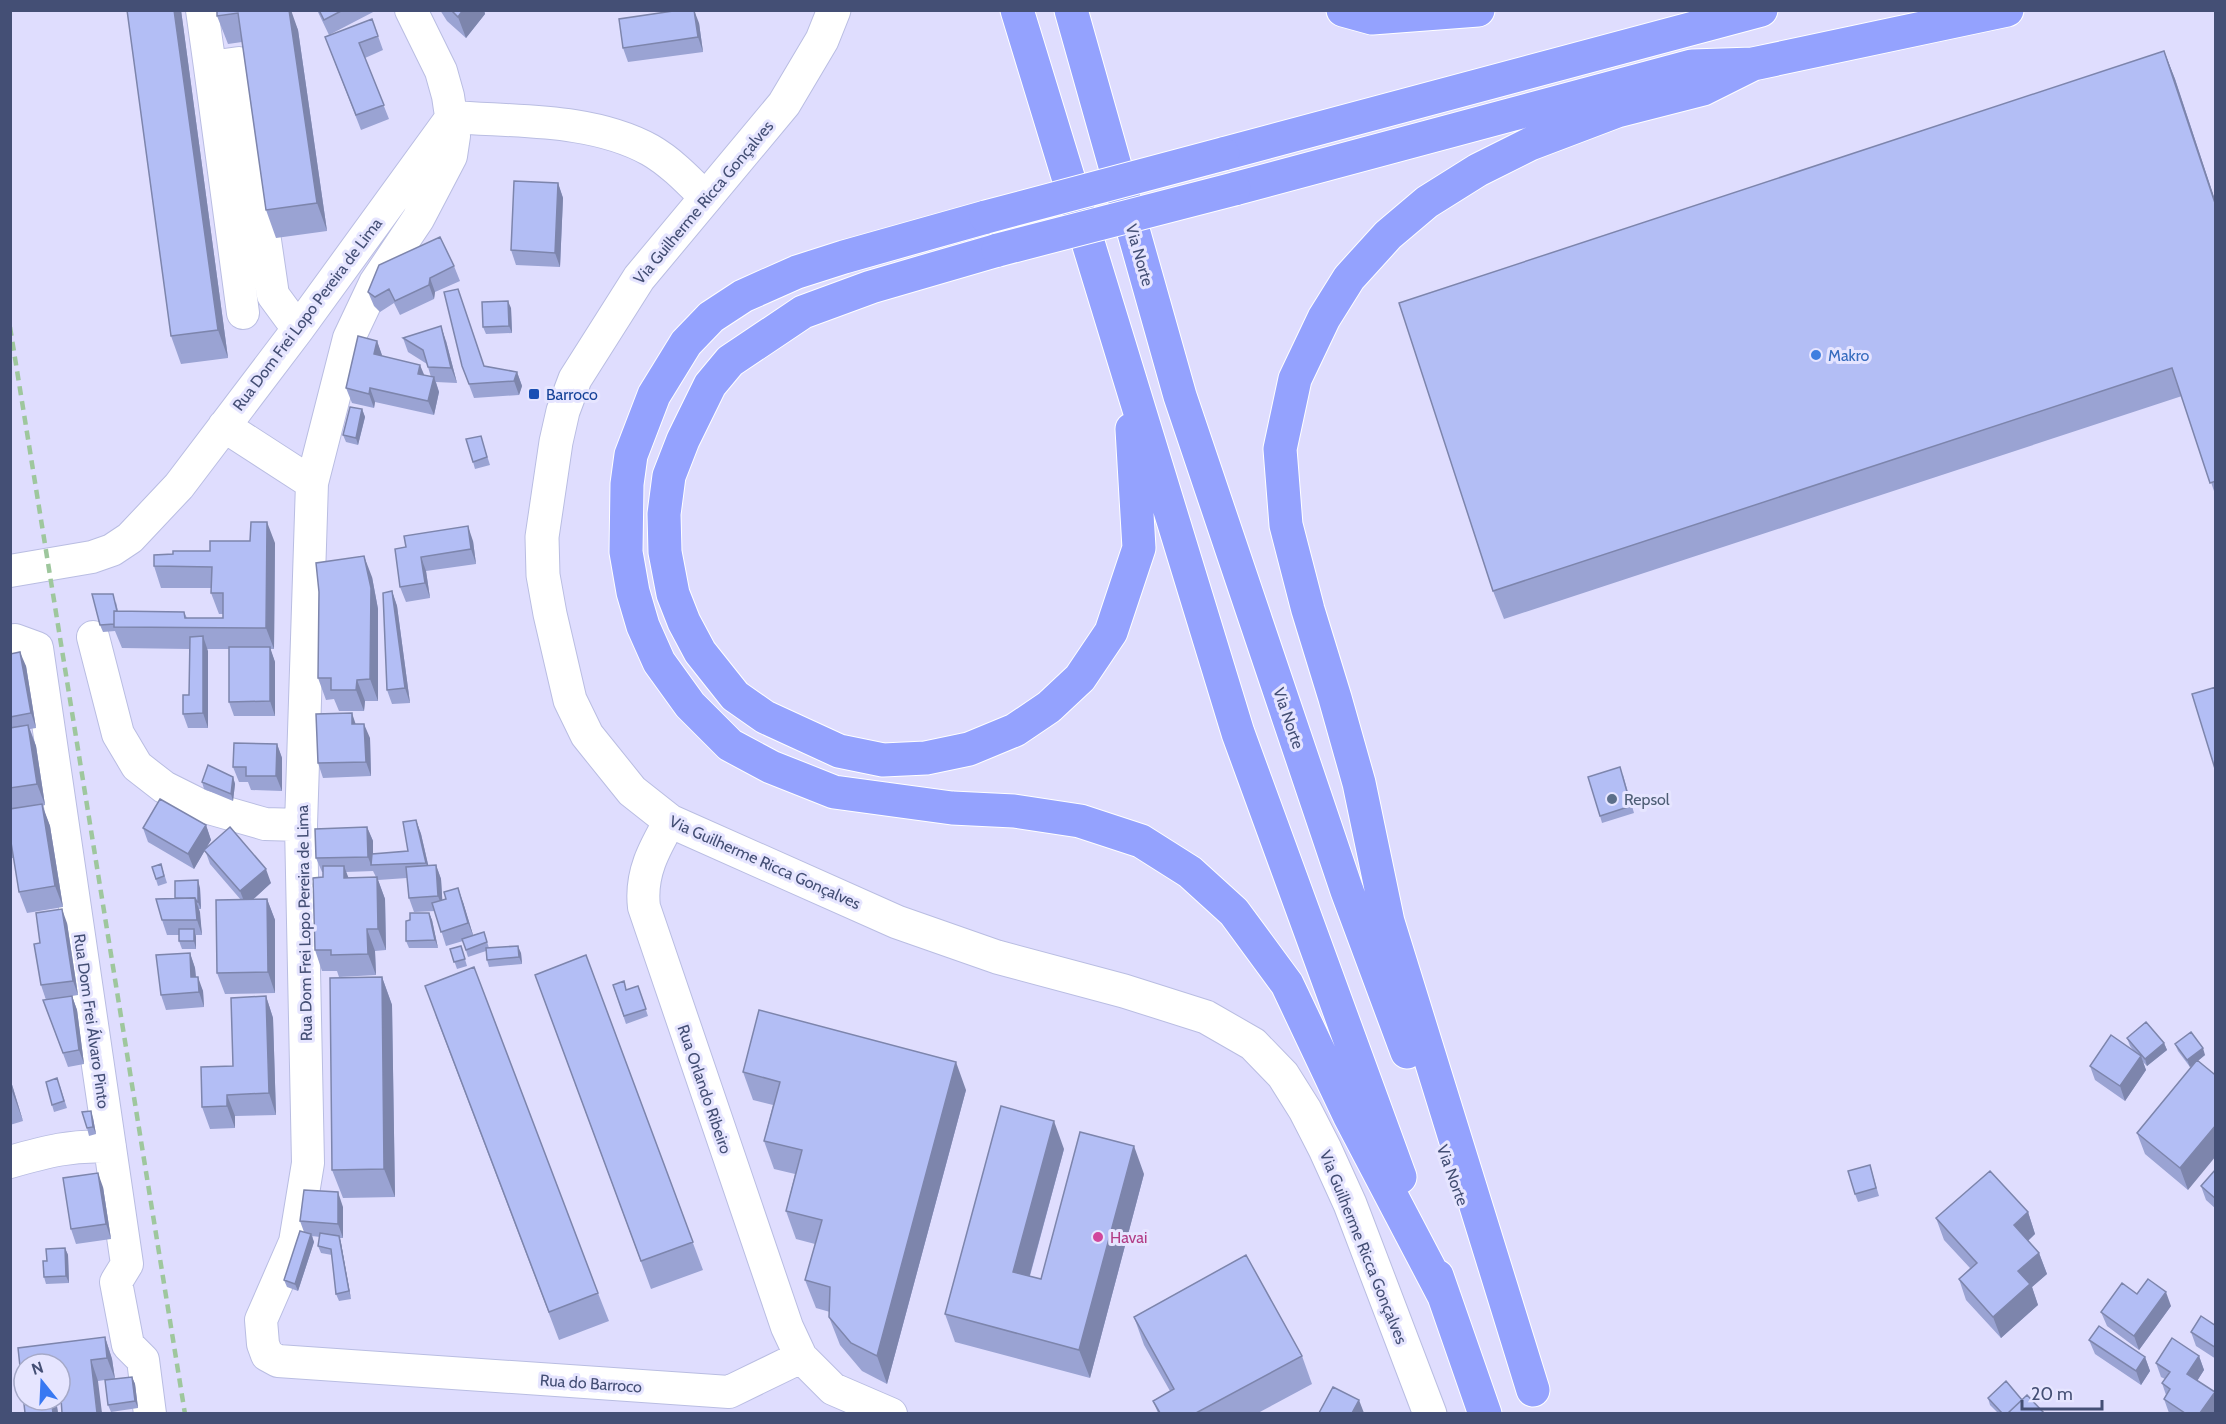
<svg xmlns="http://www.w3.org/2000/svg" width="2226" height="1424" font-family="Cabin,sans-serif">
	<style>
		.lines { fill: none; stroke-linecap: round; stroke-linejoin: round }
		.minor-casing { stroke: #b9bde2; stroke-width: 34 }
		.tertiary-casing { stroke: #b9bde2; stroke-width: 35 }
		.trunk-casing { stroke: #fff; stroke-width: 35 }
		.minor { stroke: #fff; stroke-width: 32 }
		.tertiary { stroke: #fff; stroke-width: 33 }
		.trunk { stroke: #94a2fe; stroke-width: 33 }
		.rail { stroke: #9ec79d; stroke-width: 4.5; stroke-dasharray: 9 6; stroke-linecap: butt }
		.trunk-bridge-casing { stroke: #fff; stroke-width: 35; stroke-linecap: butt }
		.trunk-bridge { stroke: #94a2fe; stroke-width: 33 }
		.wall { fill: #9aa3d3; fill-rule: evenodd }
		.shaded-wall { fill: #7d85ac }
		.building { fill: #b3bef5; stroke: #7d85ac; stroke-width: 1.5 }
		.shop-dot { fill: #3f7fe0; stroke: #e6e5ff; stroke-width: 2 }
		.transit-dot { fill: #1a4fb4; stroke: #e6e5ff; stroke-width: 2 }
		.service-dot { fill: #5c6f8a; stroke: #e6e5ff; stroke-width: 2 }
		.hotel-dot { fill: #d1479c; stroke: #e6e5ff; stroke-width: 2 }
		.labels { text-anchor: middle; stroke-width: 6; stroke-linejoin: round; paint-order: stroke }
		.street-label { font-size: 16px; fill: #444f75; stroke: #e6e5ff }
		.shop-label { font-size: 16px; fill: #366cbe; stroke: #e6e5ff; text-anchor: start }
		.transit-label { font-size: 16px; fill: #164399; stroke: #e6e5ff; text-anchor: start }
		.service-label { font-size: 16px; fill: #4e5e75; stroke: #e6e5ff; text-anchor: start }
		.hotel-label { font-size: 16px; fill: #b23c85; stroke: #e6e5ff; text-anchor: start }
	</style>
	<rect width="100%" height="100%" fill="#dfddfe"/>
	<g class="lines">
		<defs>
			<path id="minor" d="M202,10L210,67L239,63L273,295L298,329
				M411,10L441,71L448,96L454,136L451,156L418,219L375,283L349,338L312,483L301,825L308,1163L295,1242L261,1320L263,1344L267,1355L278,1361L729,1392L801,1357
				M210,67L243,313
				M224,426L312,483
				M10,571L92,557L112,550L130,538L179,486L298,329L452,117C517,122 592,118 650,150C671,162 689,181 706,198
				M93,637L118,734L137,766L164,787L202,806L265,824L301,825
				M10,642L15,640L37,648L127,1264L116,1282L128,1345L143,1360L150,1414
				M670,821C654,849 640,874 644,907L787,1327L801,1357L833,1389L891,1414
				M10,1162C45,1152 74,1144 110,1147"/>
			<path id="tertiary" d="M834,10L822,40L784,104L639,278L575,379L563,411L556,442L542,537L543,575L550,614L570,700L587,735L632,791L670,821L897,922L997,957L1124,991L1206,1017L1253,1044L1283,1075L1305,1110L1325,1149L1350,1204L1430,1414"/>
			<path id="trunk" d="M1017,10L1238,733L1400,1177
				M1071,10L1180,396L1347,891L1407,1052
				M1343,10L1372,18L1478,10
				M1223,154L1761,10
				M1234,189L1692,66L1753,64L2007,10
				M986,217L844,257L797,272L743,296L711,317L686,343L654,395L631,455L627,484L626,552L633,592L643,626L659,662L690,705L730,745L771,767L834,792L952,808L1014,811L1080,821L1141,841L1190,872L1234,912L1287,984L1349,1115L1444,1296
				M998,250L871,287L803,312L730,361L710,385L683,440L669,476L664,514L665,552L673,594L684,622L700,652L735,696L765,717L839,751L883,760L926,758L969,749L1015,730L1049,707L1080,678L1111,632L1139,548L1132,429
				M1437,1276L1485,1414
				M1533,1390L1388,922L1359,783L1335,698L1308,610L1286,525L1280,449L1295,379L1324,318L1349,278L1388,235L1427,202L1478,170L1530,144L1617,111L1703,89L1753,64"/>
		</defs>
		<use href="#minor" class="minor-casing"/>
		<use href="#tertiary" class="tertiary-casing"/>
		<use href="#trunk" class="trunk-casing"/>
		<use href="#minor" class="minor"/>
		<use href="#tertiary" class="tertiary"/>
		<use href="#trunk" class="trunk"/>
		<path class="rail" d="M10,327L185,1414"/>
		<defs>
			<path id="trunk-bridge" d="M986,217L1223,154
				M998,250L1234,189"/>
		</defs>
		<use href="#trunk-bridge" class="trunk-bridge-casing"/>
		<use href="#trunk-bridge" class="trunk-bridge"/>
	</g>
	<path class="wall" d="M127,10H181L228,358L181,364L171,336Z
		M217,10H289L298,30L327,231L276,238L266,210L242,42L228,44L217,16Z
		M317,10H377L329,35Z
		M440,10H484L485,14L466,38L447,21Z
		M372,19L383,50L365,58L389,119L361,130L325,37Z
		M699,23L703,52L628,62L623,48Z
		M2164,51L2175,79L2216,203V497L2182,396L1504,619L1493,591Z
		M558,183L563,198L560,267L516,265L511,250Z
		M454,266L460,281L435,292L434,299L400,315L394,303L380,312L374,306L368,292Z
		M511,308L512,333L486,334L483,327Z
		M403,338L446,341L457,383L436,382L439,392L434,415L375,402L374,408L352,403L346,388L377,341L382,356L424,375L431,377L427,364L408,352Z
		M462,366H484L517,372L522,386L519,395L474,398Z
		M362,409L365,417L358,445L346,442L343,435Z
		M483,443L490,465L475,469L473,462Z
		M473,541L476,564L426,571L430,598L406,602L400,587L395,549Z
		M275,543L274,649H270L275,662V716H234L229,702V649H207L208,728H188L183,714L189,695V649L122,648L115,631L103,632L100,625L116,602L118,611L184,612L187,618H223V614H219L211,593V588H161L154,566L173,554L210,551Z
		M372,577L378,609V701H365L364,711H339L334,699L326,700L318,678Z
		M392,591L397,606L410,703L392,704L387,690Z
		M10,654L26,666L36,728L30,729L36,746L45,805L42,806L50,826L63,907L27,913L19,892L14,858H10V809H12L10,804Z
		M370,738L371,776L323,778L318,763Z
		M277,744L282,758V791L251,790L248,782H239L233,767Z
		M1623,775L1634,813L1602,823L1600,816Z
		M233,777L235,784L233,801L204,789L202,782Z
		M416,820L421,834L428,865H436L441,879L442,900L463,902L473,935L484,932L489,948L521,953L522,964L489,967L487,960L486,951L468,957L463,941L446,946L435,911L414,912L409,898L407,878L378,880L385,899L386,950L375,951L376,975L339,977L337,971H322L315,950L323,877V872H322L316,858L367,827L373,841V854L408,851ZM373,871L376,877L348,878L346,872Z
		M206,825L211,840L206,848L271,883L253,899H267L275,920V993L225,994L217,973L241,900L210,864L205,850L194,869L148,842L143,828Z
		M161,864L167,883L158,886L152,867Z
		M200,888L201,909H199L202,935H196V949H182L179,941V935H167L162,920L175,898Z
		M429,913L432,920L438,948H409L406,941L410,920Z
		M67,923L78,995L72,996L77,1010L84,1064L68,1067L43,1000H46L41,985L40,943Z
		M461,946L467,966L457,969L450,949Z
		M190,953L195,968L196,977L203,991L204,1007L166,1010L161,995Z
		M586,955L703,1270L651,1289L535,975Z
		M382,977L392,1005L395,1197L343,1198L332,1170Z
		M613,985L627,990L638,986L648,1016L626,1024Z
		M266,996L273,1018L276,1115L235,1116V1128L210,1129L202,1107L233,1066Z
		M435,1014L598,1293L609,1321L559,1340Z
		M2127,1038L2164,1043L2167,1050L2147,1066L2143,1062L2146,1070L2125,1101L2095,1080L2090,1066L2134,1051L2130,1046Z
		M2175,1044L2205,1055L2198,1061L2188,1190L2145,1154L2137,1133L2193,1065L2190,1067L2178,1051Z
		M743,1072L966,1090L887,1384L862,1371L840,1345L829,1317L830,1312L816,1308L805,1280L815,1244L796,1239L786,1211L795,1174L774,1169L764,1141L773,1105L753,1100Z
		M10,1078L23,1121L10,1125Z
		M60,1086L67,1108L54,1112L52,1105Z
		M93,1118L96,1134L89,1136L87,1128Z
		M1064,1149L1030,1276L1041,1279L1144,1174L1090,1378L955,1342L945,1314Z
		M1870,1165L1879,1196L1858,1202L1855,1194Z
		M2216,1169V1209L2206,1200L2201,1186Z
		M103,1187L111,1239L76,1244L71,1229Z
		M343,1207V1238H340L341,1243L351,1299L339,1301L336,1294L332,1255L321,1253L318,1246L320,1237L312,1236L314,1242L298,1291L287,1287L284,1280L304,1232L300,1221Z
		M2028,1212L2035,1234L2028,1241L2039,1253L2047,1274L2032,1287L2038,1305L2001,1338L1966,1300L1959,1279L1970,1268L1944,1240L1936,1218Z
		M65,1248L68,1255L69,1283L46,1284L44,1277L47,1261Z
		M2137,1294L2171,1306L2139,1350L2107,1326L2101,1312Z
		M1134,1317L1302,1356L1312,1384L1258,1413H1158L1153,1401L1170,1391L1144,1345Z
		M2216,1326V1359L2196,1346L2191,1332Z
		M105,1337L112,1359L115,1379L132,1377L135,1384L138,1408L111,1412L108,1405L105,1380L98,1381L60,1364H24V1400H56L58,1413H25L18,1348Z
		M2089,1340L2145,1357L2150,1371L2141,1385L2095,1354Z
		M2199,1356L2204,1370L2197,1381L2215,1392L2216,1395V1413H2169L2164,1399L2166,1395L2162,1383L2165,1379L2161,1377L2156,1363Z
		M1988,1398L2022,1400L2044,1413H1998L1990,1405Z"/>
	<path class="shaded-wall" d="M174,10H181L228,358L218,330Z
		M289,10H291L298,30L327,231L317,203Z
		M463,10H484L485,14L466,38L458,17Z
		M694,10L699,23L703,52L698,37Z
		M2164,51L2175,79L2216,203V206Z
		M558,183L563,198L560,267L555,253Z
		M430,278L435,292L434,299L429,285Z
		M508,301L511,308L512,333L509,326Z
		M441,326L446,341L457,383L451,368Z
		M377,341L382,355L379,369L374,354Z
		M420,365L426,379L418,374Z
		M517,372L522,386L519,395L514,381Z
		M434,377L439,392L434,415L428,401Z
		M370,388L375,402L374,408L369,394Z
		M362,409L365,417L358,445L356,438Z
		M267,522L275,543L274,649L266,628Z
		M468,526L473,541L476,564L471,549Z
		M364,556L372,577L378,609V701L370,679Z
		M421,557L426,571L430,598L425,583Z
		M392,591L397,606L410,703L405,688Z
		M203,636L208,651V728L203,713Z
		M270,647L275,662V716L270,701Z
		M20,652L26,666L36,728L31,713Z
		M357,680L365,701L364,711L356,690Z
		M352,713L357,728L352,724Z
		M364,724L370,738L371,776L366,762Z
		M28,725L36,746L45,805L37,784Z
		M277,744L282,758V791L276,776Z
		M233,777L235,784L233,801L231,794Z
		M42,804L50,826L63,907L55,886Z
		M416,820L421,834L431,877L426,863Z
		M206,825L211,840L194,869L188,854Z
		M367,827L373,841V865H371L368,857Z
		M436,865L441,879L443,910L438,896Z
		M344,866L352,887L344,878Z
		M266,869L271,883L246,906L240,891Z
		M377,877L385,899L386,950L378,929Z
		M198,880L200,888L201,909L198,902Z
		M458,888L463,902L474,938L468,923Z
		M195,898L200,912L202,935L197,920Z
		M267,899L275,920V993L268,972Z
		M62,909L67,923L78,995L73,981Z
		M429,913L432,920L438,948L435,940Z
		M194,929L196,937V949L194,941Z
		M367,929L375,951L376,975L368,954Z
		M518,946L521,953L522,964L519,957Z
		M190,953L195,968L197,991L191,977Z
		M198,977L203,991L204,1007L199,992Z
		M382,977L392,1005L395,1197L384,1169Z
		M72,996L77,1010L84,1064L79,1050Z
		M266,996L273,1018L276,1115L269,1093Z
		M2164,1043L2167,1050L2147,1066L2145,1059Z
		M2203,1048L2205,1055L2190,1067L2187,1060Z
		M2141,1056L2146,1070L2125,1101L2120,1086Z
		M956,1062L966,1090L887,1384L877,1356Z
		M10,1078L23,1121L10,1086Z
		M227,1095L235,1116V1128L227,1106Z
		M91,1111L93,1118L96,1134L93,1127Z
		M1054,1121L1064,1149L1023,1300L1013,1272Z
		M2216,1125V1156L2188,1190L2180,1168Z
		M1134,1146L1144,1174L1090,1378L1079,1350Z
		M98,1173L103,1187L111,1239L106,1224Z
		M338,1192L343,1207V1238L338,1224Z
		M2028,1212L2035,1234L2022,1246L2014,1225Z
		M311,1234L314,1242L298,1291L295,1284Z
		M339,1236L341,1243L351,1299L349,1291Z
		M65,1248L68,1255L69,1283L66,1276Z
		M2039,1253L2047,1274L2032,1287L2038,1305L2001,1338L1993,1317L2018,1271Z
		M2166,1292L2171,1306L2139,1350L2134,1336Z
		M105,1337L112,1359L115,1379L107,1358Z
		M2199,1356L2204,1370L2192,1389L2187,1374Z
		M2145,1357L2150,1371L2141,1385L2136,1371Z
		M91,1360L98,1381L102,1413H97Z
		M132,1377L135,1384L138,1408L135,1401Z
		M2215,1392L2216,1395V1413H2200Z
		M51,1400H56L58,1413H53Z
		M1359,1400L1364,1413H1352Z"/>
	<path class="building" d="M127,10H174L218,330L171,336Z
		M217,10H289L317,203L266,210L238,13L217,16Z
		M319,10H343L324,20Z
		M451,10H463L458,17Z
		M680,10H694L698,37L623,48L619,19Z
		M372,19L378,36L359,43L384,105L356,115L325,37Z
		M2164,51L2216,206V481L2210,483L2172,368L1493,591L1399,303Z
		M514,181L558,183L555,253L511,250Z
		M440,237L454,266L430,278L429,285L395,301L389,289L375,297L368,292L379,265Z
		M458,289L484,366L517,372L514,381L469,384L462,366L444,292Z
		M508,301L509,326L483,327L482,302Z
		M441,326L451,368L428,367L423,350L403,338Z
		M358,336L377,341L374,354L420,365L418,374L434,377L428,401L370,388L369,394L346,388Z
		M350,407L362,409L356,438L343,435Z
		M481,436L487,457L473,462L466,439Z
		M251,522H267L266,628L114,627V611L184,612L185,618H223V593H211L212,567L154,566V555L173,554V551H210V541H250Z
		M468,526L471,549L421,557L425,583L400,587L395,549L406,547L404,536Z
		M364,556L371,588L370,679L357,680L356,690H331V678H318L319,592L316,563Z
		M392,591L405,688L387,690L383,593Z
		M92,594H113L117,611H114V624L100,625Z
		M203,636V713L183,714V695H189L190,637Z
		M229,647H270V701L229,702Z
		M20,652L31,713L10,717V654Z
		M2216,687V772L2192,694Z
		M352,713V724H364L366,762L318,763L316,714Z
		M28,725L37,784L10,788V728Z
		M234,743L277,744L276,776H246V767H233Z
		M208,765L233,777L231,794L202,782Z
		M1620,767L1631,806L1600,816L1588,777Z
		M160,799L206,825L188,854L143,828Z
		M42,804L55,886L19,892L10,836V809Z
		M416,820L426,863L371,865L372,854L408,851L403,822Z
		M230,827L266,869L240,891L204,850Z
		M367,827L368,857L316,858L315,829Z
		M161,864L164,876L156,879L152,867Z
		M436,865L438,896L409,898L406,867Z
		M323,866H344V878L377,877L378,929H367L368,954L331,955V950H315L313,878L323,877Z
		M198,880V902H197L195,898H175V881Z
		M458,888L468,923L441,932L432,903L446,899L444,892Z
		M195,898L197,920H162L156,899Z
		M267,899L268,972L217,973L216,900Z
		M62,909L73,981L41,985L34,944L40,943L36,913Z
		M410,913H429L435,940L406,941V921L410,920Z
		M179,929H194V941H179Z
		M484,932L487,942L466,950L462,939Z
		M461,946L465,959L454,962L450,949Z
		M518,946L519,957L487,960L486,948Z
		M190,953L191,977H198L199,992L161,995L156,955Z
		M586,955L693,1242L641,1261L535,975Z
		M474,967L598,1293L549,1312L425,986Z
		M382,977L384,1169L332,1170L330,978Z
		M624,981L626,990L638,986L646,1009L624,1016L613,985Z
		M72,996L79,1050L63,1053L43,1000Z
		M266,996L269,1093L227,1095V1106L202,1107L201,1067L233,1066L231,998Z
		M759,1010L956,1062L877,1356L851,1343L829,1317L830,1287L805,1280L822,1220L786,1211L802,1150L764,1141L780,1082L743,1072Z
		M2146,1022L2164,1043L2145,1059L2127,1038Z
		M2191,1032L2203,1048L2187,1060L2175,1044Z
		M2111,1035L2141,1056L2120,1086L2090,1066Z
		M2197,1060L2214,1074L2216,1071V1125L2180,1168L2137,1133Z
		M57,1078L64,1101L52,1105L46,1082Z
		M1001,1106L1054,1121L1013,1272L1041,1279L1080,1132L1134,1146L1079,1350L945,1314Z
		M91,1111L93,1127L87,1128L82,1112Z
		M1870,1165L1876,1188L1855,1194L1848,1171Z
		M2216,1169V1199L2201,1186Z
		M1990,1171L2028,1212L2014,1225L2039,1253L2018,1271L2030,1284L1993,1317L1959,1279L1977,1263L1936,1218Z
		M98,1173L106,1224L71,1229L63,1178Z
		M304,1190L338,1192V1224L300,1221Z
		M300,1231L311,1234L295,1284L284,1280Z
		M320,1233L339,1236L349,1291L336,1294L331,1249L318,1246Z
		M65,1248L66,1276L44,1277L43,1261H47L46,1249Z
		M1246,1255L1302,1356L1196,1413H1160L1153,1401L1174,1389L1134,1317Z
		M2148,1279L2166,1292L2134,1336L2101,1312L2122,1283L2137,1294Z
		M2201,1316L2216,1326V1348L2191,1332Z
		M2099,1326L2145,1357L2136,1371L2089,1340Z
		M105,1337L107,1358L91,1360L97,1413H62L60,1384V1364H58V1360L46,1362L47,1364H24V1400H51L53,1413H25L18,1348Z
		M2172,1338L2199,1356L2187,1374L2215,1392L2200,1413H2185L2164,1399L2170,1389L2162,1383L2170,1372L2156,1363Z
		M132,1377L135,1401L108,1405L105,1380Z
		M2006,1381L2022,1400L2008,1413H2002L1988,1398Z
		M1333,1387L1359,1400L1352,1413H1319Z
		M2027,1395L2044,1413H2008Z"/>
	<circle class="shop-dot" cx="1816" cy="355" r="6"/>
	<rect class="transit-dot" x="528" y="388" width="12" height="12" rx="3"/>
	<circle class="service-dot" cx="1612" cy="799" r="6"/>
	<circle class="hotel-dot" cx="1098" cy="1237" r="6"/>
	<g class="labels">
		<g class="street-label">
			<text transform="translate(703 202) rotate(-50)" y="6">Via Guilherme Ricca Gonçalves</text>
			<text transform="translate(1140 255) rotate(74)" y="6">Via Norte</text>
			<text transform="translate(307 314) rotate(-53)" y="6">Rua Dom Frei Lopo Pereira de Lima</text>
			<text transform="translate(1289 718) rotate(71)" y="6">Via Norte</text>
			<text transform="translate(765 862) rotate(24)" y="6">Via Guilherme Ricca Gonçalves</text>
			<text transform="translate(304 923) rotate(-91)" y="6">Rua Dom Frei Lopo Pereira de Lima</text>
			<text transform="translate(92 1021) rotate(82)" y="6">Rua Dom Frei Álvaro Pinto</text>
			<text transform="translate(705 1089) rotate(71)" y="6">Rua Orlando Ribeiro</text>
			<text transform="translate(1453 1175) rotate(70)" y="6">Via Norte</text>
			<text transform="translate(1364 1247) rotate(68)" y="6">Via Guilherme Ricca Gonçalves</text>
			<text transform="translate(591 1383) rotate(4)" y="6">Rua do Barroco</text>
		</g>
		<g class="shop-label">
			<text x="1828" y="361">Makro</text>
		</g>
		<g class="transit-label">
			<text x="546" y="400">Barroco</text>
		</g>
		<g class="service-label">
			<text x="1624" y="805">Repsol</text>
		</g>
		<g class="hotel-label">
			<text x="1110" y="1243">Havai</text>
		</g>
	</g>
	<rect width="2226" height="1424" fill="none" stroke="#444f75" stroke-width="24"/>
	<g transform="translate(42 1382) rotate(342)"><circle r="28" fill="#e6e5ff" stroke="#a5a9c8" stroke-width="1.5"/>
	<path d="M0-4.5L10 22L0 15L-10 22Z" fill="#3878f2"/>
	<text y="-9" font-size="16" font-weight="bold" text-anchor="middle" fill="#444f75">N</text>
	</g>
	<path d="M2022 1400v9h80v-9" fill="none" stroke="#444f75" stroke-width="3"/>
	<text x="2031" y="1400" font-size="18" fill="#444f75" stroke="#e6e5ff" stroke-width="4.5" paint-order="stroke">20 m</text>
</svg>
